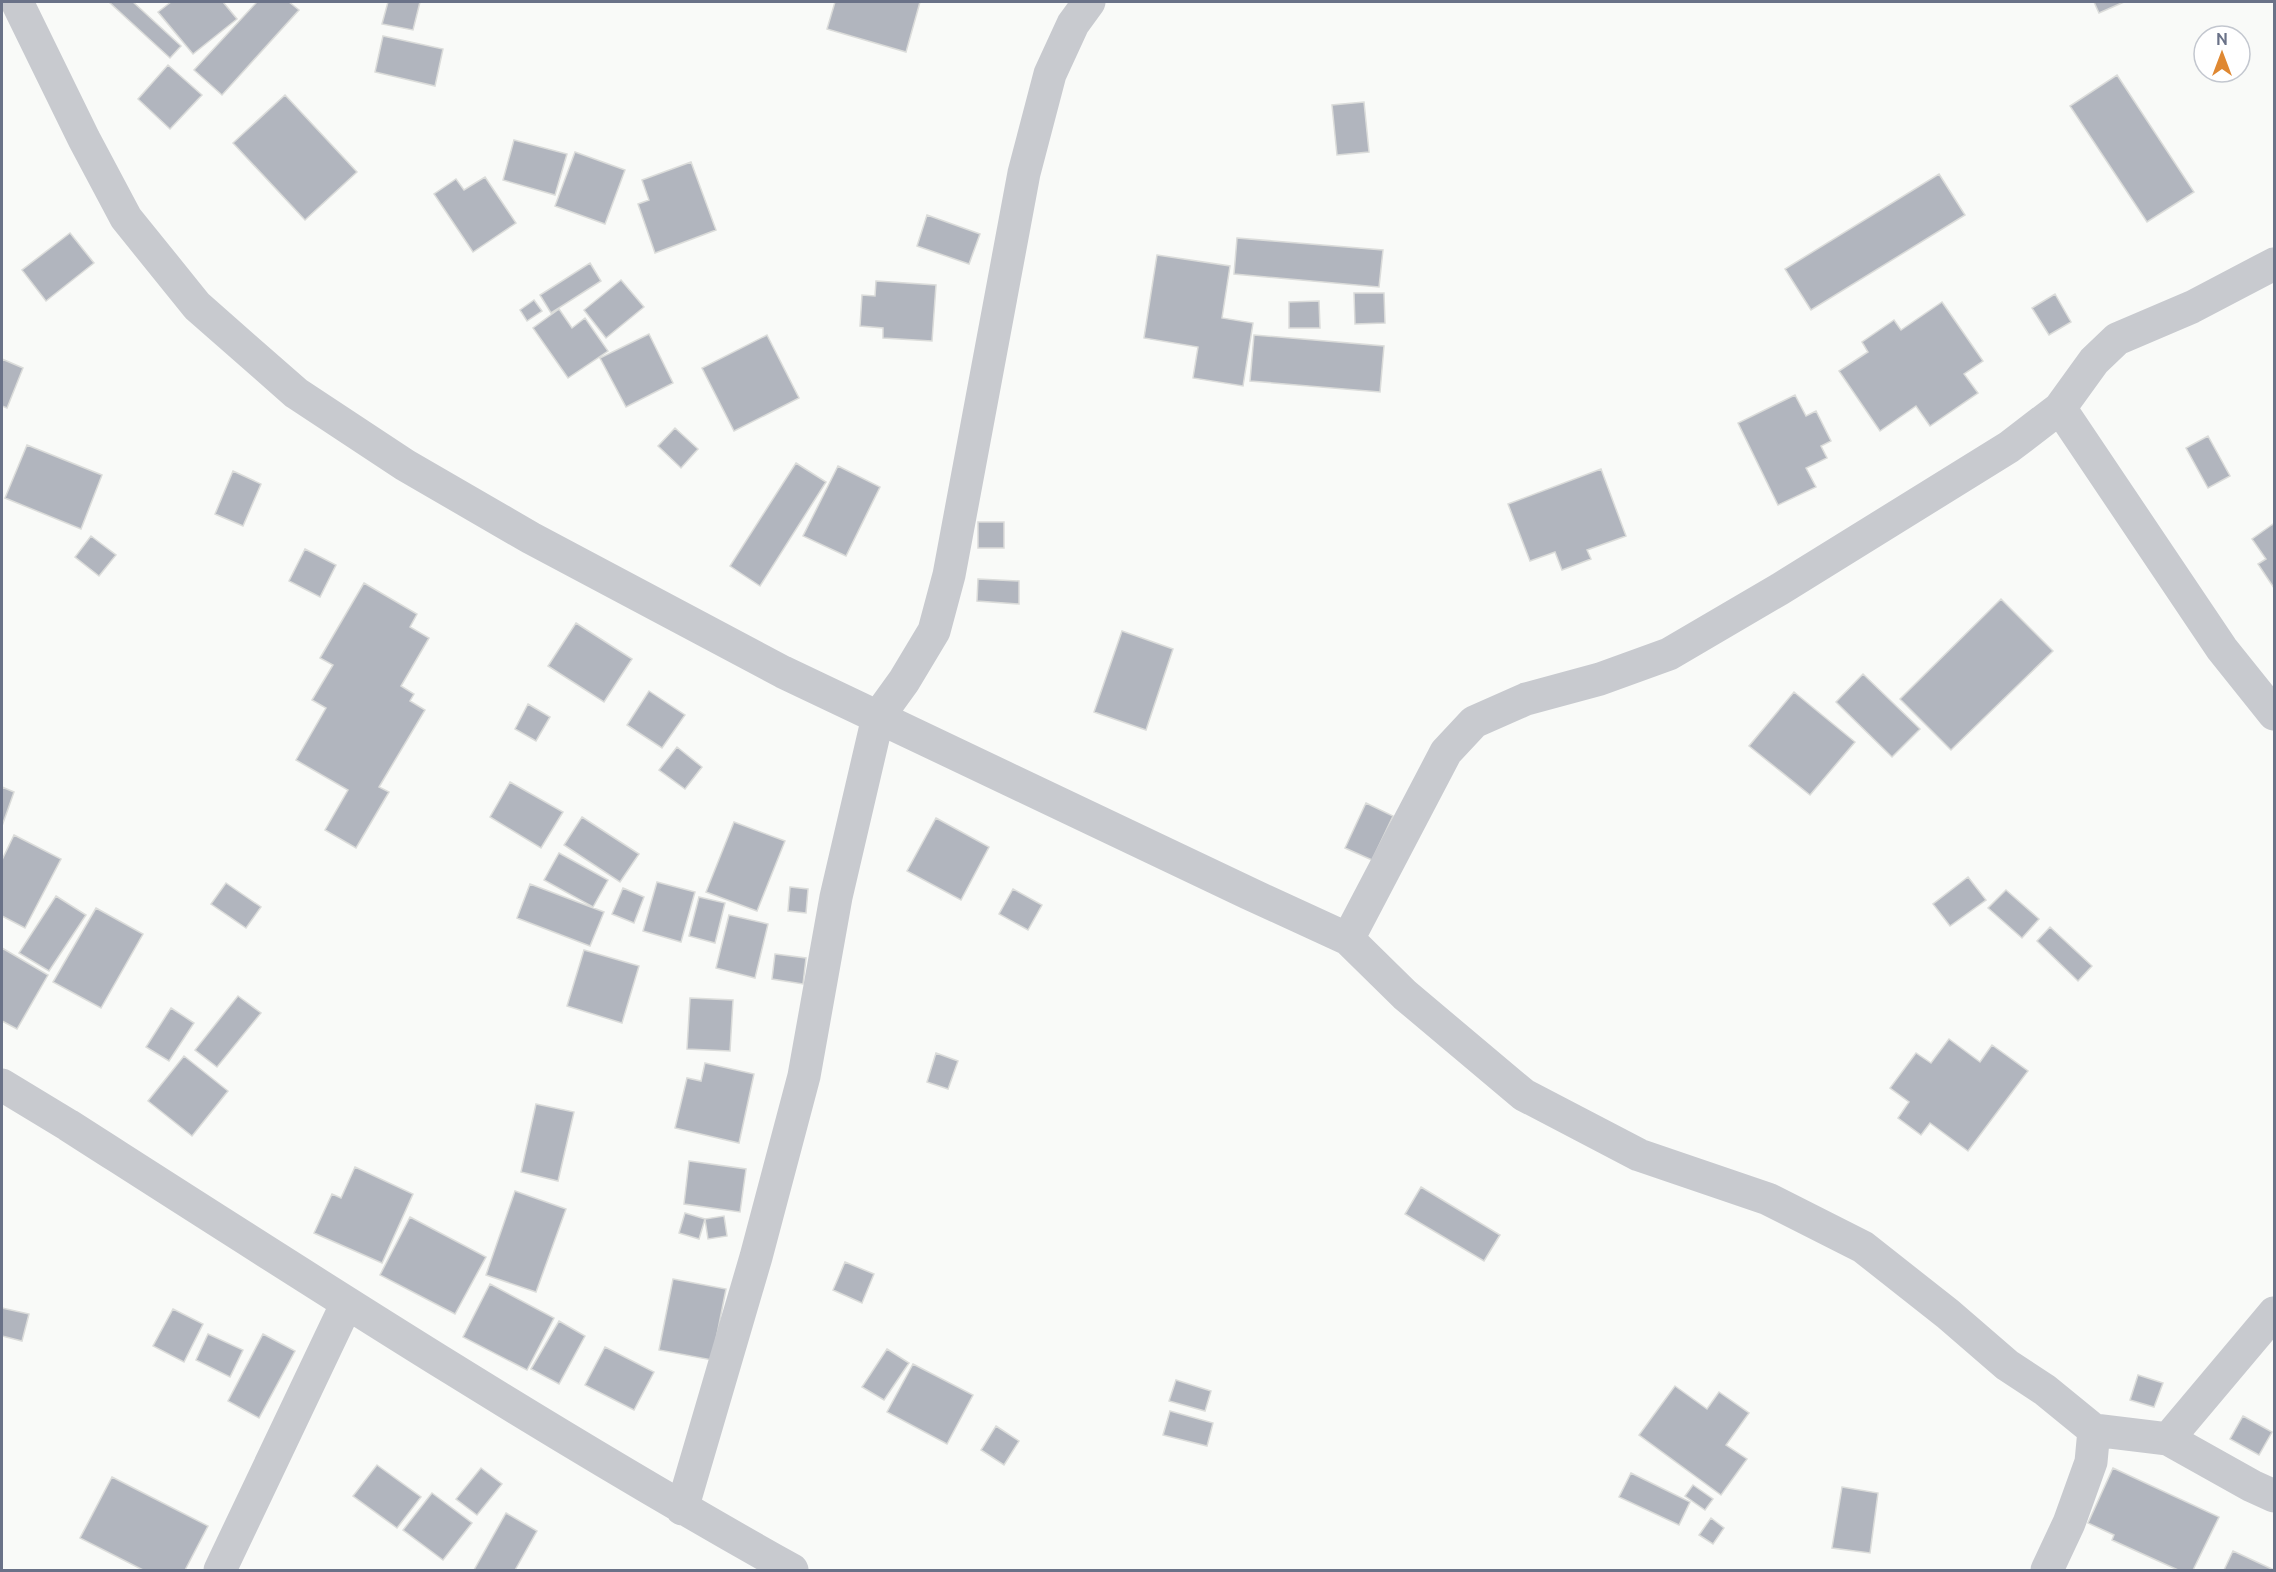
<svg xmlns="http://www.w3.org/2000/svg" width="2276" height="1572" font-family="Ubuntu,sans-serif">
	<style>
		.building { fill: #b1b5be; stroke: #dbdcda; stroke-width: 1.5 }
		.lines { fill: none; stroke-linecap: round; stroke-linejoin: round }
		.minor { stroke: #c8cacf; stroke-width: 33 }
	</style>
	<rect width="100%" height="100%" fill="#f9faf8"/>
	<path class="building" d="M109,2H133L181,46L170,58Z
		M171,2H223L237,19L193,54L158,12Z
		M254,2H289L299,10L222,95L194,70L256,3Z
		M388,2H420L413,30L382,24Z
		M835,2H920L906,52L827,29Z
		M2094,2H2124L2099,13Z
		M383,36L443,49L435,86L375,72Z
		M168,65L202,95L170,129L138,99Z
		M2117,75L2194,192L2147,222L2070,106Z
		M285,95L357,172L305,220L233,143Z
		M1364,102L1369,152L1337,155L1332,105Z
		M514,140L567,154L555,195L503,180Z
		M575,152L625,170L605,224L555,206Z
		M691,162L716,230L655,253L638,204L649,200L642,180Z
		M1939,174L1965,215L1811,310L1785,269Z
		M485,177L516,223L473,252L434,194L456,179L464,190Z
		M927,215L980,234L969,264L917,246Z
		M70,233L94,263L46,301L22,270Z
		M1237,238L1383,250L1379,287L1234,274Z
		M1157,255L1230,266L1222,318L1253,323L1243,386L1193,378L1198,347L1144,338Z
		M590,263L601,281L551,313L540,295Z
		M621,280L644,307L606,338L584,310Z
		M876,281L936,285L932,341L883,338V328L860,326L862,295L875,296Z
		M1354,293H1384L1385,323L1355,324Z
		M2055,294L2071,322L2049,335L2032,308Z
		M534,300L542,311L527,321L520,310Z
		M1319,301L1320,328H1289V302Z
		M1942,302L1983,361L1964,374L1978,393L1930,426L1916,406L1880,431L1839,371L1868,352L1862,342L1894,320L1901,330Z
		M559,309L572,328L585,318L608,351L568,378L533,328Z
		M649,334L673,383L626,407L600,358Z
		M767,335L799,398L734,431L702,368Z
		M1254,335L1384,346L1380,392L1250,381Z
		M2,359L23,368L7,408L2,406Z
		M1795,395L1806,416L1816,411L1831,441L1821,446L1827,458L1806,468L1816,487L1778,505L1738,423Z
		M675,428L698,449L681,468L658,446Z
		M2208,436L2230,476L2208,488L2186,448Z
		M27,445L102,475L81,529L5,498Z
		M796,463L826,482L760,586L730,566Z
		M838,466L880,487L846,556L803,536Z
		M1601,469L1626,536L1587,550L1591,559L1562,570L1555,552L1530,561L1508,504Z
		M233,471L261,484L243,526L215,514Z
		M978,522H1004V548H978Z
		M2273,524L2274,526V588L2258,564L2266,559L2252,539Z
		M91,536L116,555L99,576L75,557Z
		M305,549L336,565L320,597L289,581Z
		M978,579L1019,581V604L977,601Z
		M364,583L417,614L410,627L429,638L401,686L414,694L410,701L425,710L379,787L389,792L356,848L325,830L348,790L296,760L326,708L312,700L333,665L320,658Z
		M2001,599L2053,651L1951,750L1900,699Z
		M576,623L632,659L604,702L548,666Z
		M1122,631L1173,649L1146,730L1094,712Z
		M1863,674L1920,729L1892,757L1836,702Z
		M649,691L685,715L662,748L627,725Z
		M1794,692L1855,742L1810,795L1749,746Z
		M528,704L550,717L536,741L515,729Z
		M677,747L702,767L685,789L659,770Z
		M510,782L563,812L541,848L490,817Z
		M2,787L14,792L2,826Z
		M1366,803L1393,816L1372,860L1345,848Z
		M582,817L639,854L620,882L564,845Z
		M936,818L989,847L961,900L907,871Z
		M734,822L785,841L757,911L706,892Z
		M14,835L61,859L25,928L2,916V860Z
		M559,853L608,880L593,907L544,880Z
		M1968,877L1986,900L1950,926L1933,904Z
		M657,882L695,892L681,942L643,931Z
		M226,883L261,907L246,928L211,904Z
		M530,884L604,912L590,946L517,918Z
		M790,887L808,889L806,913L788,911Z
		M623,888L644,897L634,923L612,914Z
		M1013,889L1042,905L1028,930L999,914Z
		M2006,890L2039,919L2022,938L1988,908Z
		M56,896L86,915L49,971L19,953Z
		M699,897L725,903L715,943L689,936Z
		M96,908L143,934L101,1008L53,982Z
		M729,915L768,924L755,978L716,968Z
		M2050,927L2092,966L2078,981L2037,941Z
		M2,948L48,975L17,1029L2,1021Z
		M584,950L639,966L622,1023L567,1006Z
		M775,954L806,958L803,984L772,979Z
		M238,996L261,1013L217,1067L195,1050Z
		M690,998L733,1000L730,1051L687,1049Z
		M171,1008L194,1023L169,1061L146,1047Z
		M1949,1039L1980,1062L1992,1045L2028,1071L1968,1151L1930,1123L1921,1135L1898,1118L1909,1102L1890,1088L1916,1053L1931,1063Z
		M936,1053L958,1061L948,1089L927,1082Z
		M184,1056L228,1091L192,1136L148,1101Z
		M705,1063L754,1074L739,1143L675,1128L687,1078L701,1081Z
		M536,1104L574,1112L558,1181L521,1172Z
		M689,1161L746,1169L740,1212L684,1204Z
		M355,1167L413,1194L382,1263L314,1233L332,1194L341,1198Z
		M1421,1187L1500,1235L1484,1261L1405,1214Z
		M515,1191L566,1209L536,1292L486,1275Z
		M685,1213L705,1219L699,1239L679,1233Z
		M724,1216L727,1236L708,1239L705,1219Z
		M410,1217L486,1257L455,1314L380,1275Z
		M845,1262L874,1274L862,1303L833,1290Z
		M673,1279L726,1289L712,1360L659,1350Z
		M490,1284L554,1318L527,1370L463,1337Z
		M2,1308L29,1314L22,1341L2,1336Z
		M173,1309L203,1324L184,1362L153,1346Z
		M559,1321L585,1336L559,1384L531,1369Z
		M208,1334L243,1350L230,1377L196,1360Z
		M263,1334L295,1351L259,1418L228,1401Z
		M605,1347L654,1372L634,1410L585,1385Z
		M887,1349L909,1363L884,1400L862,1387Z
		M913,1364L973,1395L947,1444L887,1412Z
		M2138,1375L2163,1383L2154,1407L2130,1400Z
		M1176,1380L1211,1391L1205,1411L1169,1401Z
		M1675,1386L1707,1409L1719,1392L1749,1413L1726,1445L1747,1459L1721,1495L1639,1435Z
		M1170,1411L1213,1423L1207,1446L1163,1435Z
		M2243,1416L2272,1432L2259,1455L2230,1439Z
		M996,1426L1019,1441L1004,1465L981,1450Z
		M377,1465L421,1497L397,1528L353,1496Z
		M481,1468L502,1484L477,1515L456,1499Z
		M2113,1468L2219,1517L2193,1570H2178L2112,1540L2114,1535L2088,1523Z
		M1631,1473L1690,1502L1679,1525L1619,1497Z
		M112,1477L208,1526L185,1570H143L80,1538Z
		M1693,1485L1713,1499L1705,1510L1685,1496Z
		M1842,1487L1878,1493L1870,1553L1832,1548Z
		M432,1493L472,1523L443,1560L403,1530Z
		M506,1513L537,1531L515,1570H474Z
		M1711,1518L1724,1528L1713,1544L1699,1535Z
		M2233,1551L2274,1570H2224Z"/>
	<g class="lines">
		<path class="minor" d="M17,2L84,139L126,218L197,306L296,393L405,465L531,538L783,672L1248,893L1348,939L1405,995L1524,1095L1639,1155L1768,1199L1863,1247L1948,1314L2007,1365L2045,1390L2094,1430L2168,1439L2252,1486L2274,1496
			M2060,408L2222,649L2274,714
			M1348,939L1446,752L1474,722L1526,699L1600,679L1669,654L1780,589L2009,447L2060,408L2094,361L2117,339L2192,307L2274,264
			M2,1085L68,1125C307,1278 545,1432 792,1570
			M2168,1439L2274,1313
			M682,1509L756,1257L804,1076L836,897L878,717L904,681L934,631L949,575L1024,173L1050,74L1073,24L1089,2
			M220,1570L347,1303
			M2047,1570L2069,1523L2091,1462L2094,1430"/>
	</g>
	<rect width="2276" height="1572" fill="none" stroke="#6a7288" stroke-width="6"/>
	<g transform="translate(2222 54)"><circle r="28" fill="#ffffff" stroke="#c3c7cf" stroke-width="1.5"/>
	<path d="M0-4.5L10 22L0 15L-10 22Z" fill="#df8832"/>
	<text y="-9" font-size="16" font-weight="bold" text-anchor="middle" fill="#6a7288">N</text>
	</g>
</svg>
